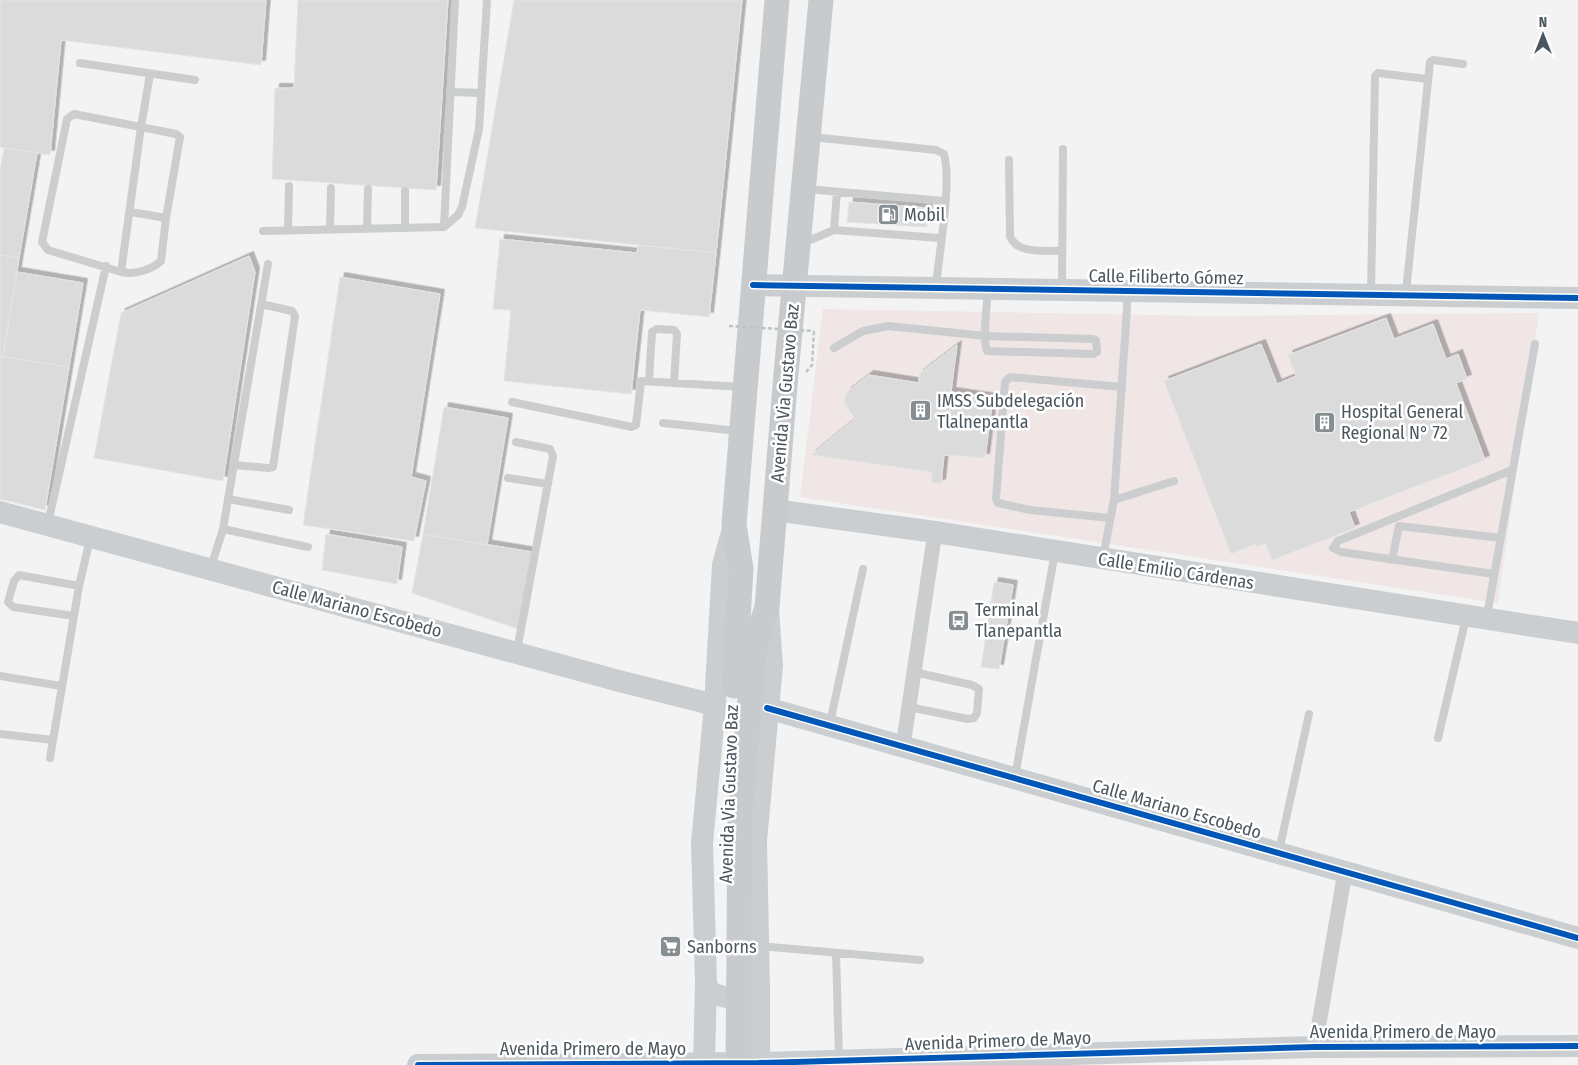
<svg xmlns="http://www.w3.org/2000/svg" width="1578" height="1065" font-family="'Fira Sans Condensed',sans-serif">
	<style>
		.medical { fill: #f0e6e6 }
		.building { fill: #dbdbdc; stroke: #e4e5e6; filter: url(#shadow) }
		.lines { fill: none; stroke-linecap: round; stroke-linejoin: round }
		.path { stroke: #bac5c1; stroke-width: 2.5; stroke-dasharray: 4 2.5; stroke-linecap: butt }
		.lane { stroke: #cbcdce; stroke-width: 8 }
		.street { stroke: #cbcdce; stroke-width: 15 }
		.secondary { stroke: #cbced0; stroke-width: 22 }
		.primary { stroke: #c8cbce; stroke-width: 25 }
		.path-bridge { stroke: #bac5c1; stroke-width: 2.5; stroke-dasharray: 4 2.5; stroke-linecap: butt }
		.primary-bridge { stroke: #c8cbce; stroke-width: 25 }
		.cycleway-casing { stroke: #fff; stroke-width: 9 }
		.cycleway { stroke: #0057b8; stroke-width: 6 }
		.labels { text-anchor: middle; stroke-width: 5; stroke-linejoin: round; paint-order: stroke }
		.poi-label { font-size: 18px; fill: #4b575e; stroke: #fff; text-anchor: start }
		.street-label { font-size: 18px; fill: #4b575e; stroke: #fff }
	</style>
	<defs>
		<filter id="shadow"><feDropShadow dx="4.5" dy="-4.5" stdDeviation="0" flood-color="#0004"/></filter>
	</defs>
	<rect width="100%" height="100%" fill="#f3f3f3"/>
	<path class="medical" d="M823,309L1206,316L1539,313L1498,603L800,497Z"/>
	<path class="building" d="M0,0H266L261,65L61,40L50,155L0,147Z
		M298,0H448L436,190L272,179L275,88H294Z
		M514,0H742L716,253L475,228Z
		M4,148L37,153L19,258L0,255V170Z
		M849,202L928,208L927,227L847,222Z
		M500,239L637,253L638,245L716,253L709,317L640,310L631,394L504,381L511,310L493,309Z
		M0,255L19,258L3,357L0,356Z
		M249,256L255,272L223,481L94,458L121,313Z
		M17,272L83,283L69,367L3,357Z
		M340,277L440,294L411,477L426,481L414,541L303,525Z
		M1386,318L1394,339L1433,324L1446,359L1458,354L1467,379L1456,383L1485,460L1349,512L1355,528L1272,560L1265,543L1257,547L1256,544L1231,554L1164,381L1261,344L1277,384L1296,376L1288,355Z
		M957,345L951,392L993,398L985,458L944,455L941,484L932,483V472L811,455L855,419L844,402L847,392L869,375L919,383V374Z
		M0,356L69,367L45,510L0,499Z
		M444,407L508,418L487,545L423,534Z
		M326,534L402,547L397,584L322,570Z
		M423,534L532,552L518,629L412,593Z
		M994,582L1013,585L999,669L981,667Z"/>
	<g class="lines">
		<path class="path" d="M806,372L812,365L814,331"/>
		<path class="lane" d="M80,63L195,80
			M150,74L141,127L176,134L180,137L166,218
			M451,92L481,93
			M74,114L141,127L121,272L48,250L42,242L67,119Z
			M812,137L936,150L944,154C952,183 939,253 936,286
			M1009,160L1010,236C1017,255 1045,250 1062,251
			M806,189L944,201
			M405,191V228
			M444,227L455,0
			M367,229L368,189
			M330,230L331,188
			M834,230L837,192
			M263,231L444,227L458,215L462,207L479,129L487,0
			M288,231L289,186
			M803,243L834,230L940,238
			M121,272C135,275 151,270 161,261L166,218L131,212
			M1062,288L1063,149
			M1406,292L1430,62L1433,60L1463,64
			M1371,293L1375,76L1378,73L1427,79
			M834,348L863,331L888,326L986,336L1093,339L1096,340L1097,352L1093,354L987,351C982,337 987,306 988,290
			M649,381L652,332L657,329L674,330L677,334L674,383
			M512,402L632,427L636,425L641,381L742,387
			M663,423L738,431
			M516,442L550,449L553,456L517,651
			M234,465L268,468L273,467L295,316L292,311L261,304
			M508,478L548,484
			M228,499L289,510
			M1114,500L1174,481
			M1110,518L1030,510L998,503L996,498L1005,382L1010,377L1122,387
			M48,523L106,266
			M223,529L308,547
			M1103,557L1114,500L1128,293
			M1392,560L1399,526L1501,538
			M211,567L223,529L268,264
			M1494,574L1341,552L1333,548L1338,541L1512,470
			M74,616L13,607L8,602L14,581L19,575L79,586
			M1487,616L1535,344
			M0,676L61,686
			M909,707L968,719L974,718L977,713L979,689L972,685L914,672
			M830,723L863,569
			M0,734L53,740
			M1438,738L1466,618
			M50,758L79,586L90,539
			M1015,777L1055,552
			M1279,851L1309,714
			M760,946L920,960
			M836,953L839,1059"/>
		<path class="street" d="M903,746L935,532
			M1315,1047L1345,872"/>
		<path class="secondary" d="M753,285L1578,298
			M774,510L935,532L1578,633
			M0,512L619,681L715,705
			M767,708L1578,938
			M706,983L709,991C727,1001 738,998 756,990
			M418,1065L759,1063L1315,1047L1578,1046
			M704,1065L706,983L702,843L715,705L723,565L734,525
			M759,1065V988L756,841L772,666L768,609"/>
		<path class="primary" d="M751,685L755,645L767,607L786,374L821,0
			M734,686L741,569L734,524L777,0"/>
		<path class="path-bridge" d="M729,326L814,331"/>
		<path class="primary-bridge" d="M738,1065L740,815L751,685"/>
		<defs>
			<path id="cycleway" d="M753,285L1578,298
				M767,708L1578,938
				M418,1065L759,1063L1315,1047L1578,1046"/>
		</defs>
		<use href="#cycleway" class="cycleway-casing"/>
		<use href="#cycleway" class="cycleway"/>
	</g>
	<defs>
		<symbol id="fuel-square" viewBox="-11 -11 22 22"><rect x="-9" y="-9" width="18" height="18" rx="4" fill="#868e92" stroke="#fff"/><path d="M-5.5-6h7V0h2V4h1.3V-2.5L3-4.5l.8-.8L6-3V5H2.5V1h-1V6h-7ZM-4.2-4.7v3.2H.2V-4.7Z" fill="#fff"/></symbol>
		<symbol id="building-square" viewBox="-11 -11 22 22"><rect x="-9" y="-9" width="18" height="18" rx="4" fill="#868e92" stroke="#fff"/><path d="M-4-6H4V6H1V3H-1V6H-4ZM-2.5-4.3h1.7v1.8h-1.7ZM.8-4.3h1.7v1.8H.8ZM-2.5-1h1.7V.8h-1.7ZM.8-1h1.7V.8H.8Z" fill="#fff"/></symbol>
		<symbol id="bus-square" viewBox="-11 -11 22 22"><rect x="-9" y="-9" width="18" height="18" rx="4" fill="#868e92" stroke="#fff"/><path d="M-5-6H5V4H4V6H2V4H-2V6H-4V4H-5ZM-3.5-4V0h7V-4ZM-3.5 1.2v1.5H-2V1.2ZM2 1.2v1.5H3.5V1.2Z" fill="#fff"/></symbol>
		<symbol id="supermarket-square" viewBox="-11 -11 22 22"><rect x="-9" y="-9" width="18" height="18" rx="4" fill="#868e92" stroke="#fff"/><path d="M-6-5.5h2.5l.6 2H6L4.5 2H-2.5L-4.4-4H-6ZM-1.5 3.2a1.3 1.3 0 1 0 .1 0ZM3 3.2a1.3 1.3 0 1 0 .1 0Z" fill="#fff"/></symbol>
	</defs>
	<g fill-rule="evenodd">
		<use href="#fuel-square" x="876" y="202" width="25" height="25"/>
		<use href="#building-square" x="908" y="398" width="25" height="25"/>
		<use href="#building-square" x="1312" y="410" width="25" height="25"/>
		<use href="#bus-square" x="946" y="608" width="25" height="25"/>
		<use href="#supermarket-square" x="658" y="934" width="25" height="25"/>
	</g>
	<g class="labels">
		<g class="poi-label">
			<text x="904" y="221">Mobil</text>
			<text x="937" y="407">IMSS Subdelegación<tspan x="937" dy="21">Tlalnepantla</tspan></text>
			<text x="1341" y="418">Hospital General<tspan x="1341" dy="21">Regional N° 72</tspan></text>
			<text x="975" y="616">Terminal<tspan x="975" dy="21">Tlanepantla</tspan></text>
			<text x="687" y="953">Sanborns</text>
		</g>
		<g class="street-label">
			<text transform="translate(1166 277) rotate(1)" y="6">Calle Filiberto Gómez</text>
			<text transform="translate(785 393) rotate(-85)" y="6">Avenida Via Gustavo Baz</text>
			<text transform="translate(1176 571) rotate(9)" y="6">Calle Emilio Cárdenas</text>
			<text transform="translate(357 609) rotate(15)" y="6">Calle Mariano Escobedo</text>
			<text transform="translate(729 794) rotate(-88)" y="6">Avenida Via Gustavo Baz</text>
			<text transform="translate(1177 809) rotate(16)" y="6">Calle Mariano Escobedo</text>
			<text x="1403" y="1038">Avenida Primero de Mayo</text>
			<text transform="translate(998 1041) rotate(-2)" y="6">Avenida Primero de Mayo</text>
			<text x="593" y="1055">Avenida Primero de Mayo</text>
		</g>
	</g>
	<g transform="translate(1543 35)" stroke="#ffffff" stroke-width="4" paint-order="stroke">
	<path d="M0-4L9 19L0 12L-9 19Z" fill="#4b575e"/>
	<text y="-8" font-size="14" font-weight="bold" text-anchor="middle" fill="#4b575e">N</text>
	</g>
</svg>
